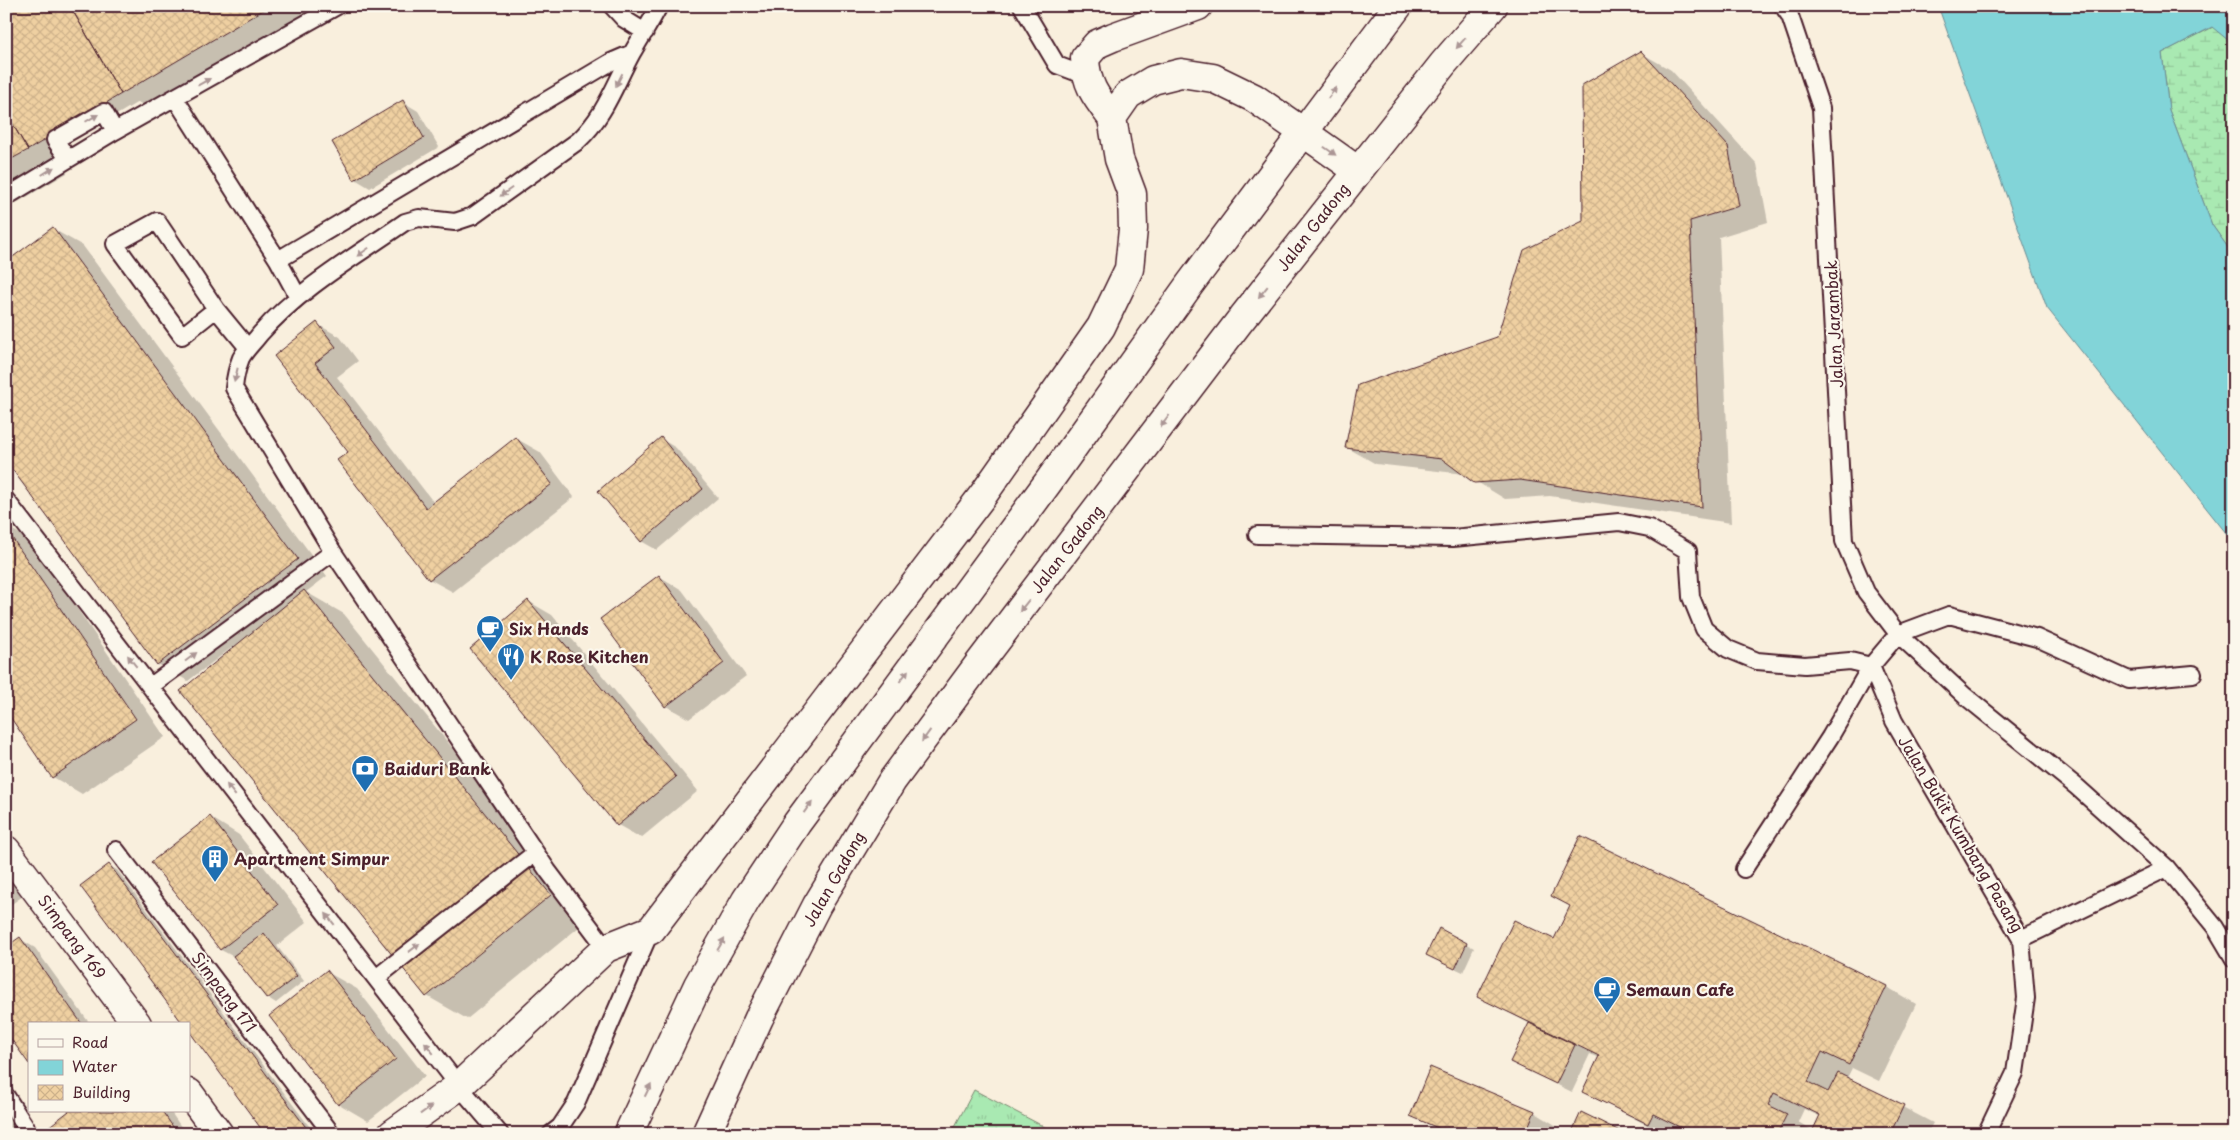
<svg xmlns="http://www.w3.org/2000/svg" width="2240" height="1140" font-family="'Playpen Sans',sans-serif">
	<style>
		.grass { fill: url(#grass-tufts); stroke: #7a846e }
		.wetland { fill: url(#wetland-marsh); stroke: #7a846e }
		.water { fill: #82d4d8; stroke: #6c8c93 }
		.shadow { fill: #0003; fill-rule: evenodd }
		.building { fill: url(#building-cross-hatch); stroke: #4a1f2b }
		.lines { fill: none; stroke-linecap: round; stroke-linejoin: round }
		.service-casing { stroke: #4a1f2b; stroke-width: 20 }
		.minor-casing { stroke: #4a1f2b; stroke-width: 31 }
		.primary-casing { stroke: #4a1f2b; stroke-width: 31 }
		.service { stroke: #fbf7ec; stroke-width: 16 }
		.minor { stroke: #fbf7ec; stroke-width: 28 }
		.primary { stroke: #fbf7ec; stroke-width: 28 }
		.oneway { fill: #ab9695 }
		.labels { text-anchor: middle; stroke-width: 4.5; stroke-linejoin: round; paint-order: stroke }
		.street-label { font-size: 16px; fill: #4a1f2b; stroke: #fbf7ec }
		.poi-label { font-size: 16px; font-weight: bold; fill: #4a1f2b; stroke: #fbf7ec; text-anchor: start }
	</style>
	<defs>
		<pattern id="grass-tufts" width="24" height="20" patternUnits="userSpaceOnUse" patternTransform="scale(1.25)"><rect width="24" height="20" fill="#a9e9b2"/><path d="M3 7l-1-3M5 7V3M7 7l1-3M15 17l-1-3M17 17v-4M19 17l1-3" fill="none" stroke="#93c799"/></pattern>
		<pattern id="wetland-marsh" width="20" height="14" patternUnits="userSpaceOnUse" patternTransform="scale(1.25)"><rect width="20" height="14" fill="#a9e9b2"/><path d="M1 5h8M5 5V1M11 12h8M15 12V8" fill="none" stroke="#93c799"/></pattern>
		<pattern id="building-cross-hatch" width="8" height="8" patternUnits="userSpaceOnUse" patternTransform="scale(1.25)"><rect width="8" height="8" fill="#efd0a1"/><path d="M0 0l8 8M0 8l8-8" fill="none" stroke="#ceb28b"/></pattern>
	</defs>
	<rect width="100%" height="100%" fill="#f9efdd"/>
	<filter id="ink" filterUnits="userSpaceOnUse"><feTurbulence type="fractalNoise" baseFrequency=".02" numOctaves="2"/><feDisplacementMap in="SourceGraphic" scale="10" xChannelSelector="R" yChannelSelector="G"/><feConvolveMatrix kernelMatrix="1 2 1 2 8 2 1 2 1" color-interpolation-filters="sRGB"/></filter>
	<g filter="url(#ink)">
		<path class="grass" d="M974,1090L1058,1134H951Z"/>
		<path class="wetland" d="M2213,27L2234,45V256L2212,225L2169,110L2162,53Z"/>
		<path class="water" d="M1938,6H2234V45L2212,27L2162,53L2169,110L2212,225L2234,256V543L2047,308Z"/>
		<path class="shadow" d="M6,6H348L162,116L138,102L55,152L67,173L6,209Z
			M1641,53L1671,70L1757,164L1768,222L1719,237L1731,523L1550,496L1505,499L1464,474L1376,464L1346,447L1498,338L1585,221Z
			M403,102L418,111L439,147L370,188L355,179Z
			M53,229L83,246L327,576L306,592L344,614L590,918L467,1019L427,996L231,648L188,681L158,664Z
			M317,324L340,337L358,361L337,377L434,503L517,439L540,452L574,497L453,592L429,579L350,452L276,356Z
			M661,439L676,448L718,498L657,550L641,541Z
			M6,526L30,540L165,737L82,794L53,777L6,709Z
			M659,576L682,590L746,676L689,719L666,706Z
			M528,601L552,615L698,791L641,838L618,825L472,649Z
			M210,817L239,835L307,922L277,946L304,981L276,1003L268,998L236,958L221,950L153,862Z
			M109,866L117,870L315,1134H267L189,1029V1024Z
			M6,871L23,896L6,908Z
			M1440,930L1474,948L1463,972L1435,959Z
			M20,939L35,948L90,1024H29Z
			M1555,940L1887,987L1916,1004L1879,1081L1852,1068L1847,1078L1933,1123L1927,1134H1691L1683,1130L1681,1134H1664L1584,1092L1600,1058L1590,1054L1572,1092L1527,1070L1530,1024L1479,996ZM1804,1109L1821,1117L1814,1131L1798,1122Z
			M327,972L357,989L425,1076L368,1121L339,1104Z
			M6,1110L22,1134H6Z
			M71,1111H170L186,1134H53Z
			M1534,1112L1557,1126L1554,1134H1446L1411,1115Z"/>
		<path class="building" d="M6,6H70L121,94L28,150L6,113Z
			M70,6H270L121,94Z
			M1641,51L1728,146L1739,206L1690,221L1702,507L1520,480L1474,483L1442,459L1345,448L1358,385L1497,337L1524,250L1583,221L1582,85Z
			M403,100L424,138L354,180L332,142Z
			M6,113L28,150L6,162Z
			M53,227L298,559L157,665L6,461V262Z
			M317,322L336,347L315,363L426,508L516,437L552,484L429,580L337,460L348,452L274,356Z
			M661,437L703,489L641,542L598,491Z
			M6,529L136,719L52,778L6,711Z
			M659,575L724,663L665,707L600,619Z
			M304,590L551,895L426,997L180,691Z
			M528,600L676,777L617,826L470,649Z
			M210,816L278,905L220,950L151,862Z
			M1580,836L1887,986L1849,1065L1822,1052L1808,1082L1828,1092L1838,1073L1904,1105L1890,1134H1811L1820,1115L1774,1093L1768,1105L1787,1114L1777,1134H1694L1653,1114L1648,1124L1582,1092L1599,1056L1477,997L1514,920L1554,939L1570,906L1551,896Z
			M109,864L311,1134H265L189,1031V1024H183L80,886Z
			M1439,928L1467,943L1455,969L1426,955Z
			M264,933L297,976L267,999L233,956Z
			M20,937L82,1024H29V1064L6,1032V947Z
			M327,970L396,1059L338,1105L269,1016Z
			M1529,1023L1575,1045L1556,1084L1510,1062Z
			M1430,1067L1535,1111L1525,1134H1452L1410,1116Z
			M69,1111H162L178,1134H51L47,1128Z
			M1581,1112L1626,1134H1571Z"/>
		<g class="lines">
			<defs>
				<path id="service" d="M612,6L624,19L645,32
					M1022,6L1057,65L1086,76
					M1783,6L1790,16L1821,108L1844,541L1866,592L1898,634L1965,696L2077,787L2167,868L2215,927L2234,959
					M175,98L278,260L298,297
					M68,159L55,140L104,112L115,131
					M6,197L115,131L337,6
					M278,260L611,62L632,53
					M216,309L182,336L115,244L157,221L216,309L248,348
					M6,500L459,1086L500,1134
					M1257,535L1453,538L1619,522L1649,528L1688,551L1691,597L1704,629L1728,649L1757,661L1805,665L1850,661L1871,666L1894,721L2021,939L2026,998L2015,1073L1986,1134
					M151,686L333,552
					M116,850L332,1134
					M1744,869L1830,737L1871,666L1898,634L1949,615L2037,638L2129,680L2193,674
					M2021,939L2167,868
					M606,948L548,871L333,552L234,388C235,378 237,368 241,358C246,349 254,342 260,334C300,288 356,256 405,222L419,218L455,222L473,216L578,141C605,116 615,84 632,53C641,37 651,22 659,6
					M376,978L535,853
					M6,1096L30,1134
					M551,1134L560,1127L576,1103L651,930"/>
				<path id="minor" d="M1112,118C1096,97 1086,85 1085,58L1097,44L1113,37L1198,6
					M6,850L137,1024
					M189,1093L219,1134
					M392,1134L459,1086L606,948L651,930L983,495L1101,327L1129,269L1133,229L1132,194L1119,159L1112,118L1128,95L1153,80L1181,73L1213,78L1254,98L1303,132"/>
				<path id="primary" d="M1303,132L1358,171
					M628,1134L698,985L746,900L797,823L1049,481L1190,284L1398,6
					M706,1134L759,1018L817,905L892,781L978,665L1239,322L1443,64L1493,6"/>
			</defs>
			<use href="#service" class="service-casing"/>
			<use href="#minor" class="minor-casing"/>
			<use href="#primary" class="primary-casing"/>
			<use href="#service" class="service"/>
			<use href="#minor" class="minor"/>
			<use href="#primary" class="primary"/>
		</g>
		<defs><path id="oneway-solid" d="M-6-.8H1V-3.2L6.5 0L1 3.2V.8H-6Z" transform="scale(1.25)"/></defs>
		<g class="oneway">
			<use href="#oneway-solid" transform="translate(1461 43) rotate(131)"/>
			<use href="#oneway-solid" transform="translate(619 80) rotate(117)"/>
			<use href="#oneway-solid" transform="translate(204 82) rotate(-29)"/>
			<use href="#oneway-solid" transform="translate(1332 93) rotate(-53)"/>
			<use href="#oneway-solid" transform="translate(92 118) rotate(-30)"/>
			<use href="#oneway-solid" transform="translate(1330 151) rotate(35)"/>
			<use href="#oneway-solid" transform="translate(48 171) rotate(-32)"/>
			<use href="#oneway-solid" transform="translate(506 192) rotate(145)"/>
			<use href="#oneway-solid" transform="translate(363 252) rotate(145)"/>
			<use href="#oneway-solid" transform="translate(1263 292) rotate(129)"/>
			<use href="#oneway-solid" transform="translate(236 375) rotate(103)"/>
			<use href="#oneway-solid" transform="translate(1165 421) rotate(127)"/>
			<use href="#oneway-solid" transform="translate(1024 606) rotate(128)"/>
			<use href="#oneway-solid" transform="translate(191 657) rotate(-37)"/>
			<use href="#oneway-solid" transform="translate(132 661) rotate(-128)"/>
			<use href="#oneway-solid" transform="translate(904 676) rotate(-53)"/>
			<use href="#oneway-solid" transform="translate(926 736) rotate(126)"/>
			<use href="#oneway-solid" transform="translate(231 790) rotate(-128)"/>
			<use href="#oneway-solid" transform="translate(808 807) rotate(-54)"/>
			<use href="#oneway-solid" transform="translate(330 919) rotate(-128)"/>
			<use href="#oneway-solid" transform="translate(721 944) rotate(-60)"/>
			<use href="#oneway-solid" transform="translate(414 948) rotate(-38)"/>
			<use href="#oneway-solid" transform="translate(429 1048) rotate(-128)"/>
			<use href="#oneway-solid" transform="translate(648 1090) rotate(-64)"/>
			<use href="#oneway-solid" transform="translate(426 1110) rotate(-36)"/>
		</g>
	</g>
	<defs>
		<symbol id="cafe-pin" viewBox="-11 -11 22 30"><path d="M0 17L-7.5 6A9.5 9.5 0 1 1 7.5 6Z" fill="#1f6fb2" stroke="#fbf7ec"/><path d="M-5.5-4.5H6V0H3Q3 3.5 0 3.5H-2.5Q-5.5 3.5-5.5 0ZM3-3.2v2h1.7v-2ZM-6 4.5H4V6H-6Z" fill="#fff"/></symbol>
		<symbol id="restaurant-pin" viewBox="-11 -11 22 30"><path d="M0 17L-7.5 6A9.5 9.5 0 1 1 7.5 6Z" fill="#1f6fb2" stroke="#fbf7ec"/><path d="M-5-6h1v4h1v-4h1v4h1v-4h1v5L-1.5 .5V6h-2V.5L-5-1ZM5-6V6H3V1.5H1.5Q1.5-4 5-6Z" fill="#fff"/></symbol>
		<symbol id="bank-pin" viewBox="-11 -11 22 30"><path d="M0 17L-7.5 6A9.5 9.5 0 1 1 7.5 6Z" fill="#1f6fb2" stroke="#fbf7ec"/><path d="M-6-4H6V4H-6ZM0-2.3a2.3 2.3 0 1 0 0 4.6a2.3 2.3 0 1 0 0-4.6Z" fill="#fff"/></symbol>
		<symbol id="building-pin" viewBox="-11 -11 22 30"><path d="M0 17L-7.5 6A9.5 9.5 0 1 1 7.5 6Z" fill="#1f6fb2" stroke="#fbf7ec"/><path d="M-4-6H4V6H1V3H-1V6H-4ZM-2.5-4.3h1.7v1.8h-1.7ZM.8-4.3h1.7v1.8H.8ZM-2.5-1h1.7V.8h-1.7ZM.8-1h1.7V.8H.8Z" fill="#fff"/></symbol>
	</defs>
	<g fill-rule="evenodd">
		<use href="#cafe-pin" x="474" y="613" width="32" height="43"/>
		<use href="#restaurant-pin" x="495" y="641" width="32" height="43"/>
		<use href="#bank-pin" x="349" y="753" width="32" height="43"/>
		<use href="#building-pin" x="199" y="843" width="32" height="43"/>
		<use href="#cafe-pin" x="1591" y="974" width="32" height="43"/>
	</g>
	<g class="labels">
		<g class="street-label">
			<text transform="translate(1313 227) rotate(-52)" y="6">Jalan Gadong</text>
			<text transform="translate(1834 324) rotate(-93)" y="6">Jalan Jarambak</text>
			<text transform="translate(1067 549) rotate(-52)" y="6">Jalan Gadong</text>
			<text transform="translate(1961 834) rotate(59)" y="6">Jalan Bukit Kumbang Pasang</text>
			<text transform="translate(834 879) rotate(-60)" y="6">Jalan Gadong</text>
			<text transform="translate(72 937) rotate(53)" y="6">Simpang 169</text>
			<text transform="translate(224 992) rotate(53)" y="6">Simpang 171</text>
		</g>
		<g class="poi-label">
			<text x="509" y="635">Six Hands</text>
			<text x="530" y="663">K Rose Kitchen</text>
			<text x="384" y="775">Baiduri Bank</text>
			<text x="234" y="865">Apartment Simpur</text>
			<text x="1626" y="996">Semaun Cafe</text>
		</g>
	</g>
	<rect width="2240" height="1140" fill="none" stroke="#fbf7ec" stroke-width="25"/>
	<rect x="12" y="12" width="2215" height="1115" fill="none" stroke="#4a1f2b" stroke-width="2" filter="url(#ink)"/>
	<rect x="28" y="1022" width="162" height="90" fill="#fbf7ec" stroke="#b4a19f"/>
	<rect x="38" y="1039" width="25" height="8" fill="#fbf7ec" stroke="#b4a19f"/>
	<text x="72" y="1048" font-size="15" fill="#4a1f2b">Road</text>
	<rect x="38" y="1060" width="25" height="15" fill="#82d4d8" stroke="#b4a19f"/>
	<text x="72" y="1072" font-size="15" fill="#4a1f2b">Water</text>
	<rect x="38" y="1085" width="25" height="15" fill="url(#building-cross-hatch)" stroke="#b4a19f"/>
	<text x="72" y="1098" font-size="15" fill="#4a1f2b">Building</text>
</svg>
